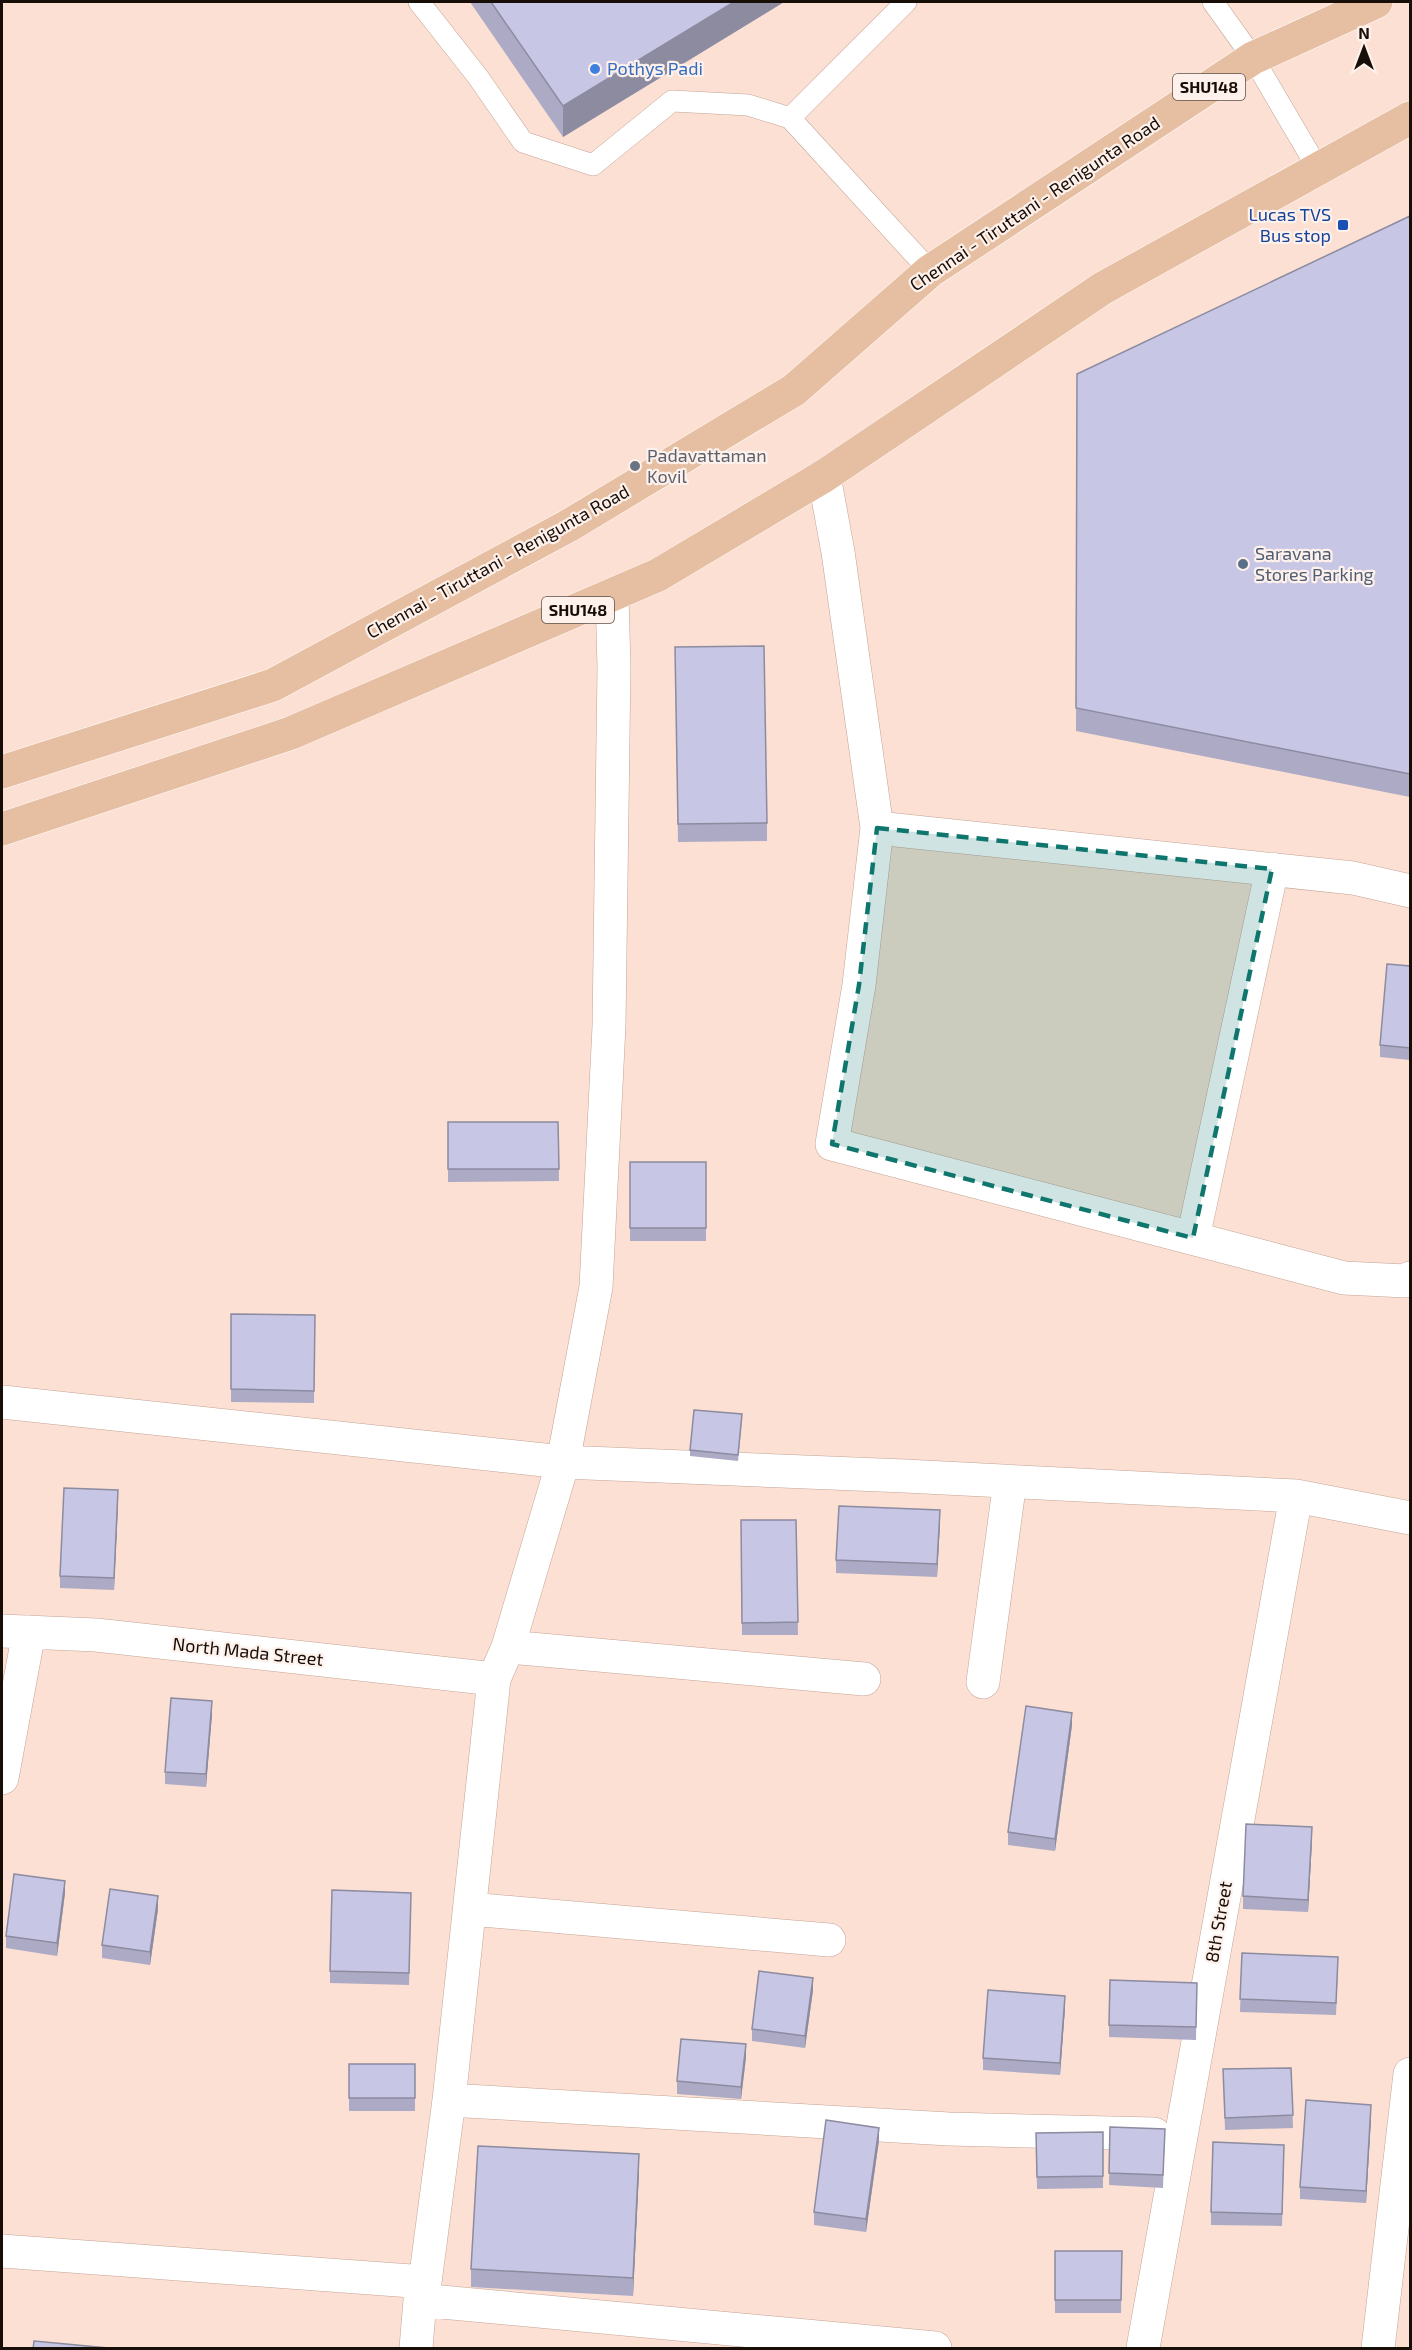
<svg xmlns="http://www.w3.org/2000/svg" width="1412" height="2350" font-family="'Exo 2',sans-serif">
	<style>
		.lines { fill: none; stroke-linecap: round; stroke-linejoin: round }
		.lane-casing { stroke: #c4a495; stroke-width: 22 }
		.street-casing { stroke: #c4a495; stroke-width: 34 }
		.primary-casing { stroke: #fff; stroke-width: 34 }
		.lane { stroke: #fff; stroke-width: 21 }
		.street { stroke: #fff; stroke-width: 33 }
		.primary { stroke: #e6bea1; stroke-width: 33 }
		.wall { fill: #acaac5 }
		.shaded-wall { fill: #8c8ba0 }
		.building { fill: #c8c6e5; stroke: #8c8ba0; stroke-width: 1.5 }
		.marked { fill: #0f766e; fill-opacity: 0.2; stroke: #0f766e; stroke-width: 4.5; stroke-dasharray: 12 8; stroke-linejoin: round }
		.shop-dot { fill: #3f7fe0; stroke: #fef0ea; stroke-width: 2 }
		.transit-dot { fill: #1a4fb4; stroke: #fef0ea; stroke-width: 2 }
		.worship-dot { fill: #6b7280; stroke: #fef0ea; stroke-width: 2 }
		.service-dot { fill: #5c6f8a; stroke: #fef0ea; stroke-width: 2 }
		.labels { text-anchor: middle; stroke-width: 4.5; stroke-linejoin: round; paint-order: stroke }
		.shield { fill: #fef0ea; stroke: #5d524c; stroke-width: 1.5 }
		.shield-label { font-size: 16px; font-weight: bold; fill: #180e08 }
		.shop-label { font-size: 18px; fill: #366cbe; stroke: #fef0ea; text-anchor: start }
		.street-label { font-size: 18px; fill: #180e08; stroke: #fef0ea }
		.transit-label { font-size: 18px; fill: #164399; stroke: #fef0ea; text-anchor: end }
		.worship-label { font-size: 18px; fill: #5b616d; stroke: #fef0ea; text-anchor: start }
		.service-label { font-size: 18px; fill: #4e5e75; stroke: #fef0ea; text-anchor: start }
	</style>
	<rect width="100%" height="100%" fill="#fbe0d3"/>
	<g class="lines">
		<defs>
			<path id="lane" d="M419,2L478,77L523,142L593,165L672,101L748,105L790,118L930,271
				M1213,2L1253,58L1317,167
				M790,118L906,2"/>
			<path id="street" d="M824,476L838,552L877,828L859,985L832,1144L1344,1278L1406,1281L1410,1278
				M877,828L1353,878L1410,891
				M1193,1238L1272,869
				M2,1402L563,1462L905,1476L1296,1496L1410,1518
				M2,1631L96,1635L494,1679
				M508,1647L864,1679
				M983,1682L1010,1481
				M2,1778L29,1632
				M470,1909L829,1940
				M449,2100L949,2129L1154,2134
				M2,2251L425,2282
				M420,2300L935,2348
				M416,2348L420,2300L425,2282L449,2100L494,1679L508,1647L563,1462L596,1287L609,1026L614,667L612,596
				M1143,2348L1296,1496
				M1378,2348L1410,2074"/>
			<path id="primary" d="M2,772L273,685L568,526L794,390L930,271L1253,58L1376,2
				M2,829L291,733L658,575L824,476L1103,288L1410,118"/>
		</defs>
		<use href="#lane" class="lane-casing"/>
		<use href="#street" class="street-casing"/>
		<use href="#primary" class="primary-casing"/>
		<use href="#lane" class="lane"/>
		<use href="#street" class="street"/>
		<use href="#primary" class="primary"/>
	</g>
	<path class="wall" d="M470,2H784L563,137Z
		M1410,216V797L1076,731L1077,374Z
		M675,647L767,823V841L678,842Z
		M1410,966V1060L1380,1057V1045Z
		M448,1122H558L559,1181L448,1182Z
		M630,1162H706V1241H630Z
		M231,1314L315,1315L314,1403L231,1402Z
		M742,1420L738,1461L690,1456V1450Z
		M118,1503L114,1590L60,1588V1576Z
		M741,1520H796L798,1635H742Z
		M940,1523L937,1577L836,1573V1560Z
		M212,1714L206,1787L165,1784V1772Z
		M1072,1725L1055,1851L1008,1845V1832Z
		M1312,1840L1308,1912L1243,1909V1896Z
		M65,1893L57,1956L6,1948V1936Z
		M411,1905L409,1985L330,1983V1971Z
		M158,1909L150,1965L102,1958V1945Z
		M1242,1953L1338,1969L1336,2015L1240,2012Z
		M1197,1983L1196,2040L1109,2037V2025Z
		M813,1990L805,2048L752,2041V2029Z
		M1065,2008L1060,2075L983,2070V2058Z
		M746,2057L741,2099L677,2094V2081Z
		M349,2064H415V2111H349Z
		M1291,2068L1293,2128L1225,2130L1223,2069Z
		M1371,2118L1366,2203L1300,2199V2187Z
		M1110,2127L1165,2129L1163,2188L1109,2185Z
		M1103,2132V2188L1037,2189L1036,2133Z
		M879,2140L866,2232L814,2225V2212Z
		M1284,2157L1282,2226L1211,2225V2212Z
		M639,2172L633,2296L471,2287V2269Z
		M1055,2251H1122L1121,2313H1055Z"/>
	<path class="shaded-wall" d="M734,2H784L563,137V106Z
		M118,1490V1503L114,1590V1578Z
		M940,1510V1523L937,1577V1564Z
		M212,1701V1714L206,1787V1774Z
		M1072,1713V1725L1055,1851V1839Z
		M1312,1827V1840L1308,1912V1900Z
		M65,1881V1893L57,1956V1943Z
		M158,1896V1909L150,1965V1952Z
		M813,1978V1990L805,2048V2036Z
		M1065,1996V2008L1060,2075V2063Z
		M746,2044V2057L741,2099V2087Z
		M1371,2105V2118L1366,2203V2191Z
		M879,2128V2140L866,2232V2219Z
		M639,2154V2172L633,2296V2278Z"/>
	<path class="building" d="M491,2H734L563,106Z
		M1410,216V774L1076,708L1077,374Z
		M764,646L767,823L678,824L675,647Z
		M1387,964L1410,966V1048L1380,1045Z
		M448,1122H558L559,1169H448Z
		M630,1162H706V1228H630Z
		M231,1314L315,1315L314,1391L231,1389Z
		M694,1410L742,1414L738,1455L690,1450Z
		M64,1488L118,1490L114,1578L60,1576Z
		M839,1506L940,1510L937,1564L836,1560Z
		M741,1520H796L798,1622L742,1623Z
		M171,1698L212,1701L206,1774L165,1772Z
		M1026,1706L1072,1713L1055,1839L1008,1832Z
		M1246,1824L1312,1827L1308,1900L1243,1896Z
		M14,1874L65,1881L57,1943L6,1936Z
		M110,1889L158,1896L150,1952L102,1945Z
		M332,1890L411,1893L409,1973L330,1971Z
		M1242,1953L1338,1957L1336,2003L1240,1999Z
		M759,1971L813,1978L805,2036L752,2029Z
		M1110,1980L1197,1983L1196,2027L1109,2025Z
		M988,1990L1065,1996L1060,2063L983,2058Z
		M681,2039L746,2044L741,2087L677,2081Z
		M349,2064H415V2098H349Z
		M1291,2068L1293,2115L1225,2118L1223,2069Z
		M1306,2100L1371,2105L1366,2191L1300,2187Z
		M826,2120L879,2128L866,2219L814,2212Z
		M1110,2127L1165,2129L1163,2175L1109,2173Z
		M1103,2132V2176L1037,2177L1036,2133Z
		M1213,2142L1284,2145L1282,2214L1211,2212Z
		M478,2146L639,2154L633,2278L471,2269Z
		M1055,2251H1122L1121,2300H1055Z
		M34,2341L108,2348V2349H33Z"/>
	<path class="marked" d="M877,828L1272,869L1193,1238L832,1144L859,985Z"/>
	<circle class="shop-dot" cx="595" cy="69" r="6"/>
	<rect class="transit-dot" x="1337" y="219" width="12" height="12" rx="3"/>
	<circle class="worship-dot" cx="635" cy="466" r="6"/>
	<circle class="service-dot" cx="1243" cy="564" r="6"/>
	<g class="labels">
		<g class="shield">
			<rect x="1173" y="74" width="72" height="26" rx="4.5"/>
			<rect x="542" y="597" width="72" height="26" rx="4.5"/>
		</g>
		<g class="shield-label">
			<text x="1209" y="93">SHU148</text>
			<text x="578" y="616">SHU148</text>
		</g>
		<g class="shop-label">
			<text x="607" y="75">Pothys Padi</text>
		</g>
		<g class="street-label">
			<text transform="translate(1035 204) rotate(-34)" y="6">Chennai - Tiruttani - Renigunta Road</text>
			<text transform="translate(498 562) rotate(-29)" y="6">Chennai - Tiruttani - Renigunta Road</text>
			<text transform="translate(248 1652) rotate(6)" y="6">North Mada Street</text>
			<text transform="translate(1219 1922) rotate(-80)" y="6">8th Street</text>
		</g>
		<g class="transit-label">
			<text x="1331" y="221">Lucas TVS<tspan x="1331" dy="21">Bus stop</tspan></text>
		</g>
		<g class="worship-label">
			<text x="647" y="462">Padavattaman<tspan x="647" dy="21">Kovil</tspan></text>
		</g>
		<g class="service-label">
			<text x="1255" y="560">Saravana<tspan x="1255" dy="21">Stores Parking</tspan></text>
		</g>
	</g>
	<rect width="1412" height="2350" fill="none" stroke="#180e08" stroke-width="6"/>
	<g transform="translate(1364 48)" stroke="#fef0ea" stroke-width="4.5" paint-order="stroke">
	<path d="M0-4.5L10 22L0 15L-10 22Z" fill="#180e08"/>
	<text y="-9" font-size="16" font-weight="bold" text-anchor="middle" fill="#180e08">N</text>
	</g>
</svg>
